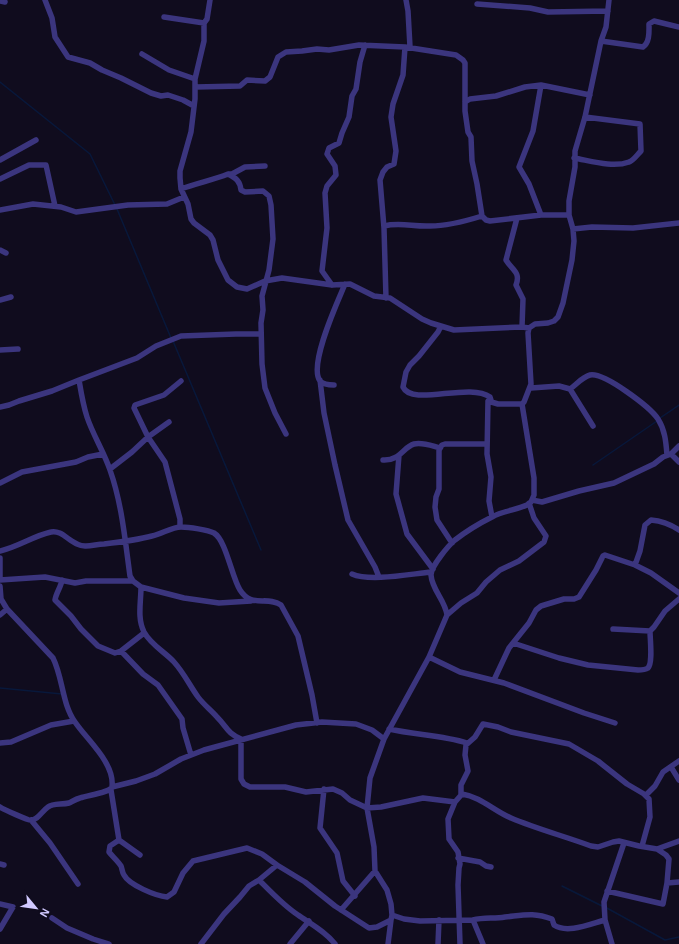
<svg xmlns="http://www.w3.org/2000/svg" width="679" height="944" font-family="Arial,sans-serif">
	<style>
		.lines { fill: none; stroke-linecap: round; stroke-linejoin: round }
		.stream { stroke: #08183b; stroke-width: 1.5 }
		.minor { stroke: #3b357e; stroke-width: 5.5 }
	</style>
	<rect width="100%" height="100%" fill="#100c1e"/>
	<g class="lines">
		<path class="stream" d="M0,82L90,154L115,205
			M117,209L171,338
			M173,341L261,550
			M660,418L679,405
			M593,465L657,421
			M0,688L62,694
			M562,886L602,906
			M605,907L665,940L679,937"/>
		<path class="minor" d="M45,0L52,18L55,37L68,57L90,63L102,70L121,78L151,93L161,96L168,95L183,100L194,106
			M210,0L207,19L204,23V41L195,79V99L191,132L180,171V178L181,189L188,204L191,219L194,223L210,235L213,240L218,260L228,280L237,287L247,289L265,281L282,278L332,285L350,284L374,296L390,298L422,319L431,323L454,330L522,327L529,328
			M406,0L408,11L410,47
			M0,1L5,2
			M477,4L530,8L548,12L608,11
			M164,17L204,23
			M601,41L643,47C650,42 649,31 649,24L654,21L679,27
			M142,54L169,70L195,79
			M541,85L533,131L519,167L529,184L541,215
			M196,87L240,86L247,80L265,81L270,77L278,57L286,52L302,51L317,49L329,50L359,45L405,47L456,55L463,60L465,63V111L468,132L471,137L472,161L477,184L482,216L486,220L490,221L541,215H569
			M465,102L470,99L496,96L525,87L541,85L590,95
			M574,158C591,161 613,168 629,162C633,161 637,155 641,151L640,124L585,117
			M0,160L36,140
			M229,174H232L245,167L265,166
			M0,179L29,165H46L55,206
			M181,189C197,183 213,180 228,174C236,178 240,181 241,190L245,192L263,191L269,196L271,205L273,239L269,270L262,296L263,310L261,323L262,364L265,388L275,413L286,434
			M0,210L33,204L61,207L76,212L128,205L167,204L184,197
			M517,218L506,260C512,270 521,272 516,285L523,299L522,327
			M384,226C400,222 414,227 430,226C448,226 466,221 482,216
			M573,229L592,227L633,228L679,223
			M0,250L6,253
			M332,285L322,271L327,228L325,193L327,186L336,175L335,166L327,154L329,148L339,143L342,133L349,117L352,96L356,89L360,62L365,45
			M386,298L384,228L380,180L383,172L387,167L394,164L396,151L391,117L393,104L403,75L405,47
			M0,300L11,297
			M441,326L438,332L419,356L410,365L406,372L403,387C412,407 469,382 490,397L491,400L488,401L487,454L491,477L489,501L492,517
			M261,334H236L181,336L156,346L137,358L79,380C81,392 83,405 87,417C93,435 104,452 110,470C122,504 125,540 130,576L133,581L141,587C141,602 137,618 144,632C151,645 165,652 174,662C184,673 190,686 198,697C204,705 211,710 217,717C227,727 227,733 241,739V779L244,784L250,787H285L306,792L333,789L342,793L350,800L367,808L381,807L423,798L455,802
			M0,350L18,349
			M320,380L324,413L335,465L348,520L375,567L379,577
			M334,385C330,385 323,384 320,381C308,365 338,301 345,284
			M531,388L559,386L570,389L593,426
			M570,389C576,385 582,377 590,375C604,372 650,407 658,419C665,430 666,442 667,455
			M488,401L498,404H522
			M0,407L9,405L19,401L52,391L79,380
			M169,422L148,437L134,408L135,405L164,395L181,381
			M671,454L679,446
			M399,455L396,494L407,534L433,569
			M383,460C400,461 403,447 414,444C423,442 432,446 440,448
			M110,469L132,452L148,437L165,462L180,519V527
			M0,483L22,472L76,462L88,457L103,454
			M532,500L542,502L579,491L614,483L654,464L663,457L671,454L679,462
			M452,543L437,520L435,507L436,497L439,489V450L442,445L445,444H487
			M0,551C18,547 33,536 51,532C63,529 72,547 86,546C92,546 98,544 104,544C121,542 137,540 152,536C162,534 172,527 181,527C189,527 208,530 214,533C226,540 232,578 240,590C252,609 267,595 281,605L298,636L312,695L317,723
			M0,558V579
			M635,565L640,551L645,525L651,520C662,521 670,524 679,530
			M352,574C370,582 410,574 431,572
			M0,580L45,577L75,583L86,581H133
			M62,580C61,587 56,593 55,600L71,616L81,629L98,646L115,653L121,651L144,633
			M0,586L1,599L7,609L53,658C63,678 62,704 75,722C87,740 115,763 112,787L136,781L155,774L181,759L204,750L296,725L322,722L356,724L372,730L384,739
			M141,587L184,598L219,603L251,601
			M0,615L7,609
			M447,615L461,603L477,593L486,582L500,570L519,561L544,542L546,536L534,518L529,503
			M613,629L650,631
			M513,643L559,658L588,665L638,670C642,670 645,670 648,668C653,663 650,639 650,631L654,627L665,611L679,599
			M121,651L143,674L158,685L182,719L183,728L191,755
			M429,657L460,672L504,683L584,713L615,723
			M494,680L509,648L529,623L536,610L541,606L564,599H574L579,597L596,570L603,556L605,555L635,565L651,573L679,593
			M389,729C415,735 442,735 467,743
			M0,743L11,742L51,725L74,721
			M671,767L679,780
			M324,789L320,828L337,853L343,881L355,896
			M111,790L119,840L140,855
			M461,794V785L468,771L465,755L466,745L475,737L483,724L498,727L511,732L569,744L598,761L627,784L644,794L649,799L650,817L642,846
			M646,795L655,786L663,772L679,761
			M0,807C3,809 29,821 31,820C38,820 42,811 48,807C53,803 62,805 69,803C73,801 76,799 80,798C88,795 109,793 112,787
			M31,820L50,843L78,884
			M119,840L110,846L109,852C112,856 118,861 121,866C122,868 122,872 124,875C129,885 156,896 167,897L174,892L183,873L193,861L247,848L262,854L277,865L305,882L335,906L369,928L377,927L391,920L392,915
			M657,849L679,841
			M458,858L480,862L486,866L491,867
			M0,864L4,865
			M259,880L277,865
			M607,891L663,904L667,883
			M0,904L13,907L0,929
			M341,910L375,871
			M52,918L67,928L93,939L109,944
			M473,920C484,917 494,919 505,917C524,915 534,912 552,919L554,925C567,934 590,924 605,920
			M201,944L224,914L240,897L249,886L259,880C271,892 284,906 298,915C311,924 326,932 335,944
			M290,944L309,921
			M388,944L391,920
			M438,944L439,920
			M460,944L458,885L459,868L460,864L458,852L449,839L448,819L455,802L462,794C481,797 494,811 511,818C537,829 564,836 591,846L598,847L613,842L619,841L639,846L657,849L666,855L669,859L667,883L679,882
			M483,944L473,920L420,921L404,919L392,915L391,904L387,890L375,871L374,847L367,808L370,778L384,739L429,657L447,615C445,600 432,590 431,575C431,566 449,545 455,540C464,533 482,522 492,517C503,511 516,510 527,505L531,502L534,495V478L522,404L524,402L531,384L528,333L529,328L535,324L548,323L554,321L558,317L563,303L572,260L574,241L573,229L569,215V201L575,167V151L585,117L601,41L606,27L609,0
			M612,944L605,920L604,902L624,843"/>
	</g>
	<g transform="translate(36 908) rotate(119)" stroke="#100c1e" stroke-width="3" paint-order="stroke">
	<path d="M0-3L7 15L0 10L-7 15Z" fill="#d1c9ff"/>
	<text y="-6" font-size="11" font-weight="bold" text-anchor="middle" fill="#d1c9ff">N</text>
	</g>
</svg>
